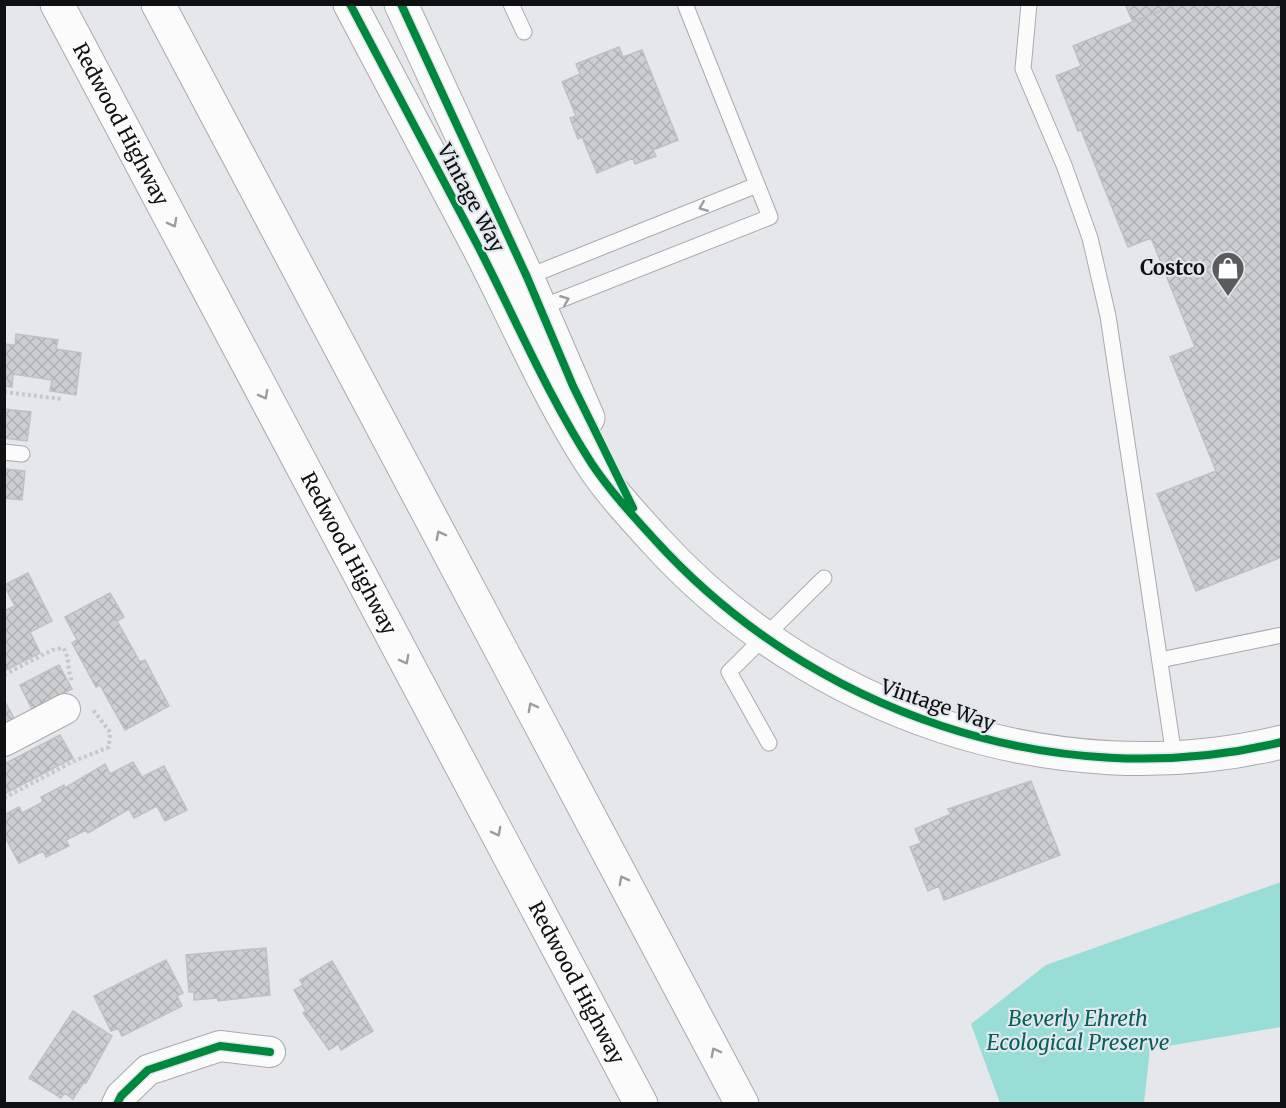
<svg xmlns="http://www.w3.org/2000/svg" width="1286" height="1108" font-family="Merriweather,serif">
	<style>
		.water { fill: #98ddd6 }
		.building { fill: url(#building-cross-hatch); stroke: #c0c0c4; stroke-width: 1.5 }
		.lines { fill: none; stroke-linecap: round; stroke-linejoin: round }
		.lane-casing { stroke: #a8aaad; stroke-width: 17 }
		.street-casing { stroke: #a8aaad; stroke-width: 32 }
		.secondary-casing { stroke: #a8aaad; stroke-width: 35 }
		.highway-casing { stroke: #a8aaad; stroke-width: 35 }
		.path { stroke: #c6c7c7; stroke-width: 4; stroke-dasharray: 3 3; stroke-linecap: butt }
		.lane { stroke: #fbfbfc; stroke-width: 15 }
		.street { stroke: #fbfbfc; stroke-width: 30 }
		.secondary { stroke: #fbfbfc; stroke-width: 33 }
		.highway { stroke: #fbfbfc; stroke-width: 33 }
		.cycleway-casing { stroke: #e2e7ed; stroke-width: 11 }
		.cycleway { stroke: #00873e; stroke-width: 8 }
		.oneway { stroke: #9c9d9e }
		.labels { text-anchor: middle; stroke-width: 4.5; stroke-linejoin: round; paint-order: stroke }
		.street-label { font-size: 20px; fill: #0e1012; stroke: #e2e7ed }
		.poi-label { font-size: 20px; font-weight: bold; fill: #0e1012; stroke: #e2e7ed; text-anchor: end }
		.water-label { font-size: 21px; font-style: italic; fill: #075f57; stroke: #e2e7ed }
	</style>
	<defs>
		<pattern id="building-cross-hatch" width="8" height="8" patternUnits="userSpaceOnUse" patternTransform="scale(1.5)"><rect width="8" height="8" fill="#cdced0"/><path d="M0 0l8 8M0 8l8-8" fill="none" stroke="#afb0b2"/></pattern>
	</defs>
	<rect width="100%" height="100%" fill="#e5e7ea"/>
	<path class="water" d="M1281,882V1027L1150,1049L1144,1103H1000L971,1024L1046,965Z"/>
	<path class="building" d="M1125,4H1177L1133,22Z
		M1177,4H1282V557L1196,591L1157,494L1216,471L1170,357L1195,347L1151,238L1128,247L1081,130L1078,131L1056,76L1081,66L1073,46Z
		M619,47L623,57L642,50L678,140L653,150L656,156L635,164L633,158L597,173L582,137L578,139L570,118L576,116L562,82L580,74L576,64Z
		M16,334L58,340L56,349L81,353L76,395L50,391L52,380L13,374L12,387L4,386V344L15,345Z
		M4,409L31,412L27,441L4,438Z
		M4,469L25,471L22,500L4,498Z
		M28,573L52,621L30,632L40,653L4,671V611L15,606L4,585Z
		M110,593L124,617L117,621L140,662L145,660L169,706L125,730L100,685L96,687L72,643L77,640L65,617Z
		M59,665L72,689L32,709L20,685Z
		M4,700L15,720L4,725Z
		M60,735L73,758L4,794V764Z
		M133,762L142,777L164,766L187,810L165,821L157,806L134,818L129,809L88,833L86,830L66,840L69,846L46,857L43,851L19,863L4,835V815L19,807L22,813L43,802L41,797L64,785L65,788L105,764L110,774Z
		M1031,781L1060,855L944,900L939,886L928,891L910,847L921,843L915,829L951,814L948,809Z
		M266,948L270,995L218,1001V998L194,1000V992H189L186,955Z
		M166,960L183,993L177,996L182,1006L122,1036L118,1028L111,1031L94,996Z
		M332,961L373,1031L341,1050L338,1044L329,1050L303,1013L306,1011L294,990L303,985L300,980Z
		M73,1011L112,1036L86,1083L84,1082L73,1099L64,1093L61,1098L29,1078Z"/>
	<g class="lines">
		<defs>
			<path id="lane" d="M511,4L524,32
				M1029,4L1023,69L1064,165L1090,238L1108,316L1174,756
				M525,280L527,277L757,185
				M537,309L770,217L685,4
				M4,452L22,454
				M1160,660L1282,635
				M769,743L729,672L824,578"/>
			<path id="street" d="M4,741L65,709
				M117,1104L121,1096L148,1070L220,1046L270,1052"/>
			<path id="secondary" d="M350,4C393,86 437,167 479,248C516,320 548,396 592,464C610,491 633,516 655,540C810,711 1054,797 1282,742
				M401,4L527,277L588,418"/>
			<g id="highway">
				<path id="s1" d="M57,4L641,1104"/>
				<path d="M158,4L742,1104"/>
			</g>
		</defs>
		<use href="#lane" class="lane-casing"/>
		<use href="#street" class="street-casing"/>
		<use href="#secondary" class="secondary-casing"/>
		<use href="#highway" class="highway-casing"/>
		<path class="path" d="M4,392L62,399
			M4,675L52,650L63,648C71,658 66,672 73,682
			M4,798L74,761L109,747L110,732L93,710"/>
		<use href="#lane" class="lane"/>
		<use href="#street" class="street"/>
		<use href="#secondary" class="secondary"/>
		<use href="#highway" class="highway"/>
		<defs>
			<path id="cycleway" d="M350,4C393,86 437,167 479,248C516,320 548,396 592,464C610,491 633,516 655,540C810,711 1054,797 1282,742
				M401,4L527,277L573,386L633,508
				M117,1104L121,1096L148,1070L220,1046L270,1052"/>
		</defs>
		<use href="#cycleway" class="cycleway-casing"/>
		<use href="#cycleway" class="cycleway"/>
	</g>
	<defs><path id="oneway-chevron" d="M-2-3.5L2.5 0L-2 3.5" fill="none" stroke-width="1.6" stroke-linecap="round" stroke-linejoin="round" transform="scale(1.5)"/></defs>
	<g class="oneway">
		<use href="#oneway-chevron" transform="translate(703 207) rotate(158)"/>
		<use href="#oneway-chevron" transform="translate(173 223) rotate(62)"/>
		<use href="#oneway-chevron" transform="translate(565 300) rotate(-22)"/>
		<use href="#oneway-chevron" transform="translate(264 395) rotate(62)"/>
		<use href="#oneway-chevron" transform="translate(440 535) rotate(-118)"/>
		<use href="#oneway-chevron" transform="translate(405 660) rotate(62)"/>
		<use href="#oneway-chevron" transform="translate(532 707) rotate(-118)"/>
		<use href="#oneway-chevron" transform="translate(497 832) rotate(62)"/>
		<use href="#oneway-chevron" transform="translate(623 880) rotate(-118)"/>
		<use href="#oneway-chevron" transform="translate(715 1052) rotate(-118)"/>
	</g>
	<defs>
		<symbol id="shop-pin" viewBox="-11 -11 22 30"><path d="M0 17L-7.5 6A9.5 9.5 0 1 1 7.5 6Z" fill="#595b5e" stroke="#e2e7ed"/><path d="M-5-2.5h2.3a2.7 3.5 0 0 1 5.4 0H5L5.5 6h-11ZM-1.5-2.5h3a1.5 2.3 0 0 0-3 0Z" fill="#fff"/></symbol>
	</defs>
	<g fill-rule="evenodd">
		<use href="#shop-pin" x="1209" y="249" width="38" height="52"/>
	</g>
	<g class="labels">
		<g class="street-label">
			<text dy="7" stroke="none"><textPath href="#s1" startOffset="136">Redwood Highway</textPath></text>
			<text transform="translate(471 198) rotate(62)" y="7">Vintage Way</text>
			<text dy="7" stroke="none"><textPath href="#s1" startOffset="622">Redwood Highway</textPath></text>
			<text transform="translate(938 705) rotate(19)" y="7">Vintage Way</text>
			<text dy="7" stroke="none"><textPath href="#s1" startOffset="1108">Redwood Highway</textPath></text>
		</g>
		<g class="poi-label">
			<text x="1205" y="275">Costco</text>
		</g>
		<g class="water-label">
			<text x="1078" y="1026">Beverly Ehreth<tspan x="1078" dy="24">Ecological Preserve</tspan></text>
		</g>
	</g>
	<rect width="1286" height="1108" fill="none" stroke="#0e1012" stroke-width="12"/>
</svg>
